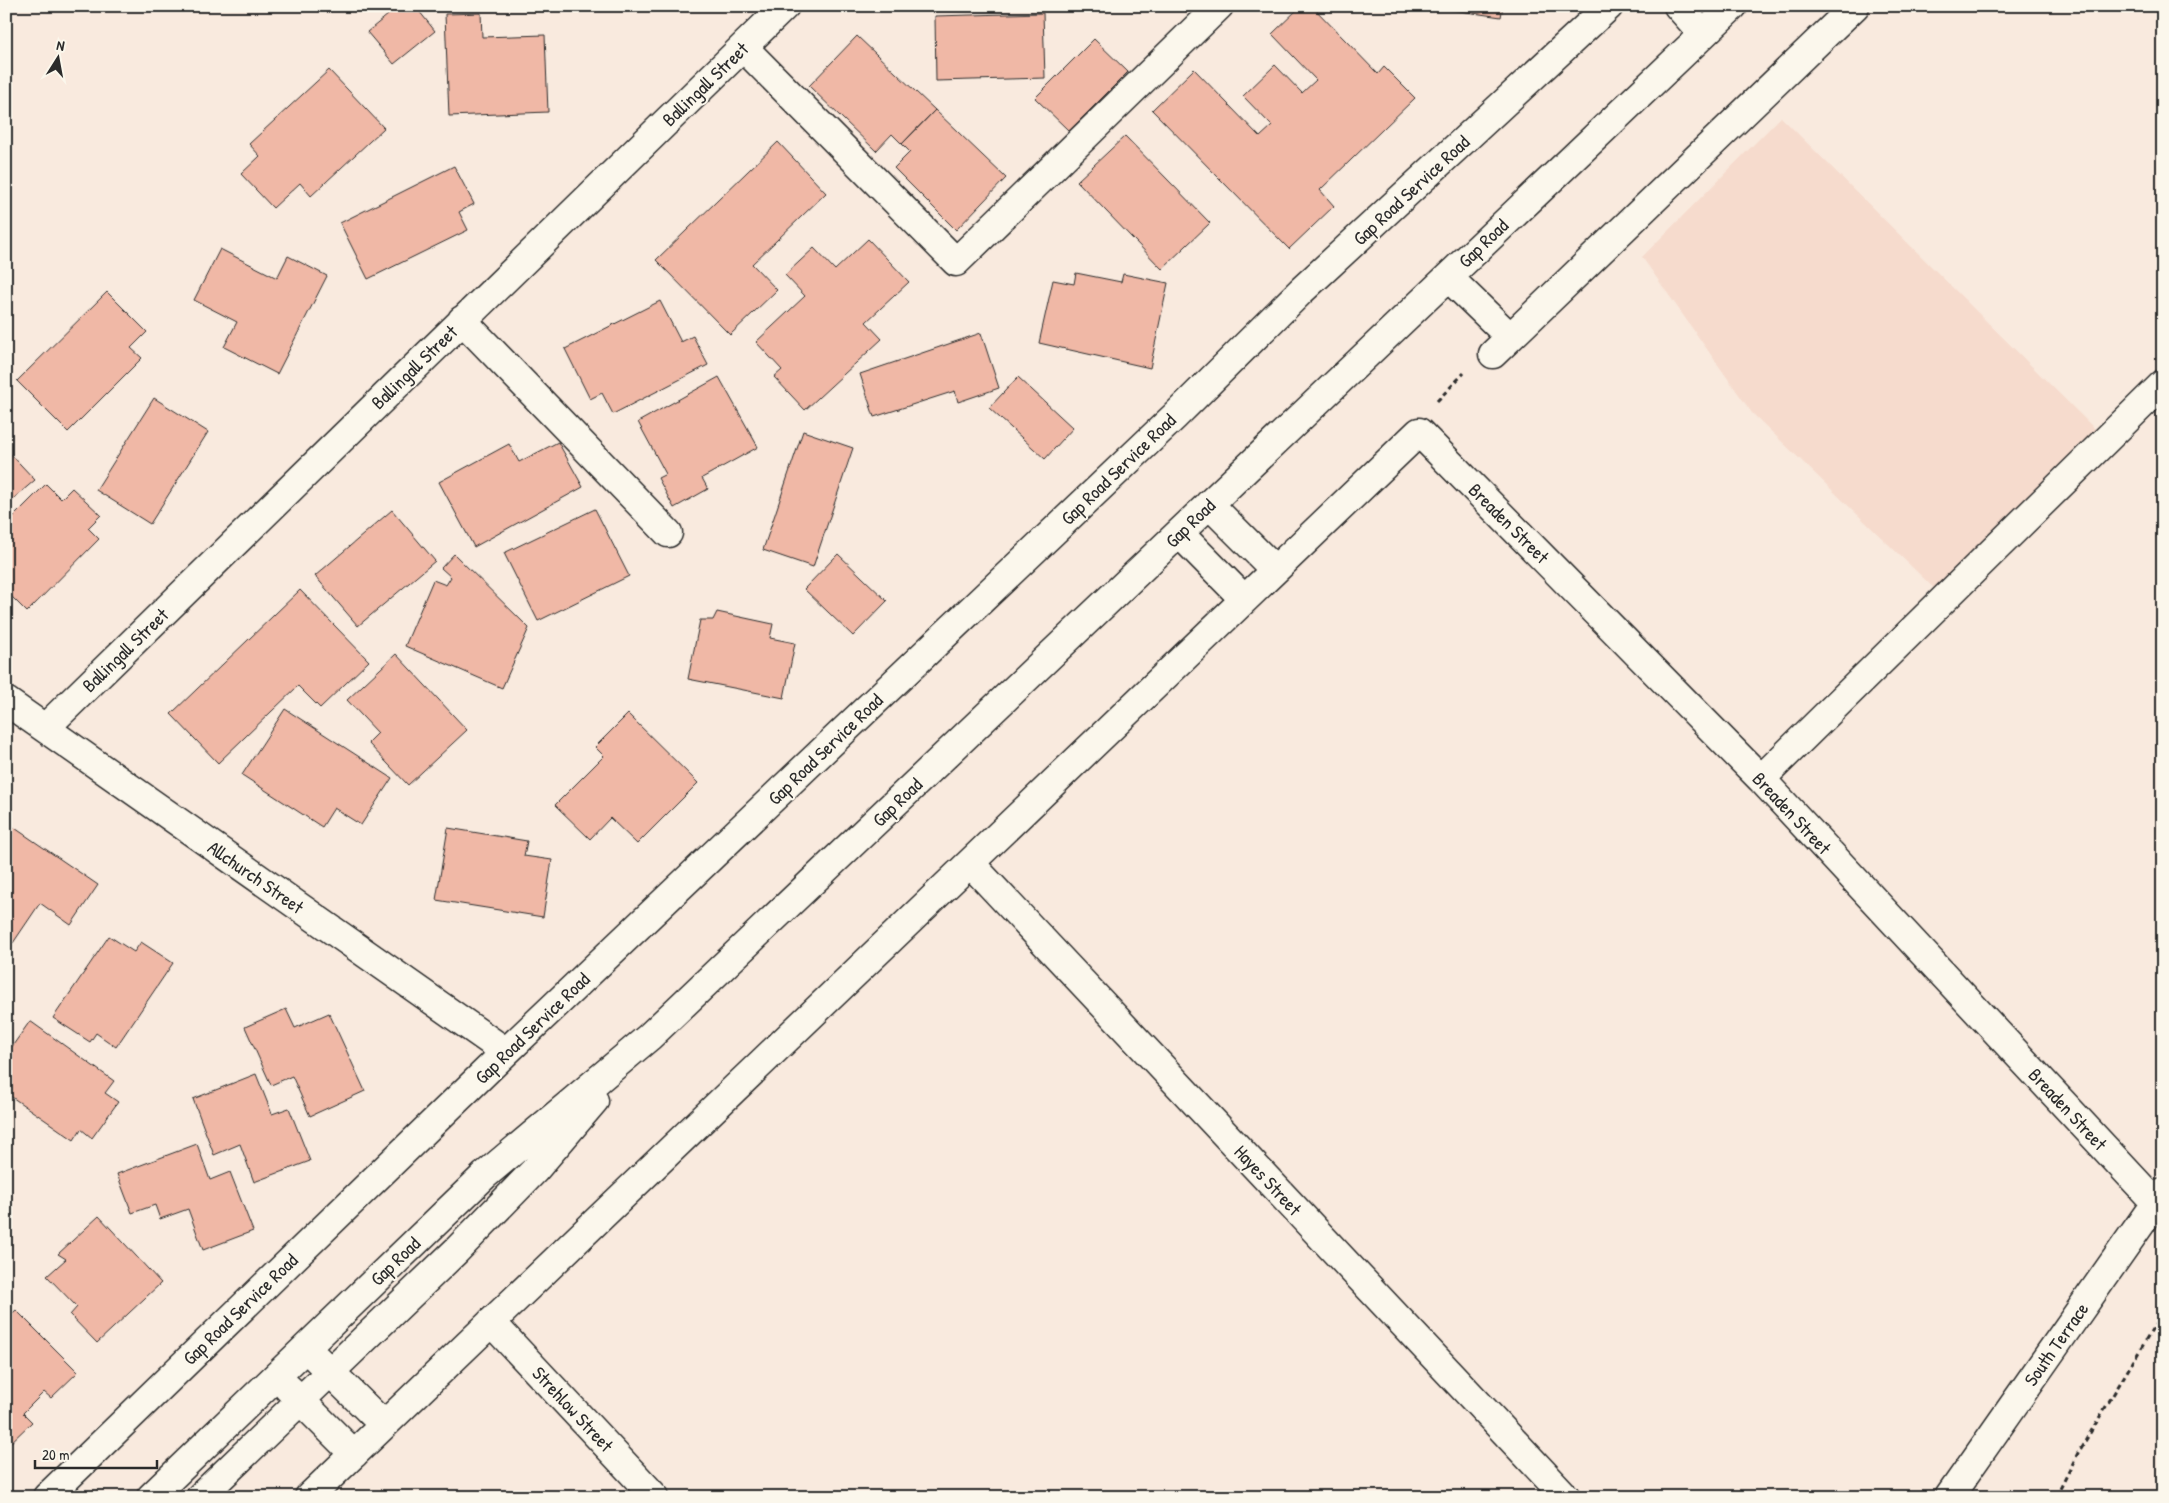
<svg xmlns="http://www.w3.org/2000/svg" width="2169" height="1503" font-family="'Patrick Hand',sans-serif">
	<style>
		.built { fill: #f6dbcd }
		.building { fill: #f0b8a6; stroke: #2b2b2b }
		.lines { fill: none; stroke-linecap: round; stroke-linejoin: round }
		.minor-casing { stroke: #2b2b2b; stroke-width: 31 }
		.path { stroke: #2b2b2b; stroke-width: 3; stroke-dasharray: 5 4; stroke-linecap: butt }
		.minor { stroke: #fbf7ec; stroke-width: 28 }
		.labels { text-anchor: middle; stroke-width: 4; stroke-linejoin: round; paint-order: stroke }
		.street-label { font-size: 19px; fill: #2b2b2b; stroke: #fbf7ec }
	</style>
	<rect width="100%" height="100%" fill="#f9eade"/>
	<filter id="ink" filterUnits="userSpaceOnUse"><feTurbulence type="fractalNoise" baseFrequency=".02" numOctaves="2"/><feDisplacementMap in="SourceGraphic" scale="10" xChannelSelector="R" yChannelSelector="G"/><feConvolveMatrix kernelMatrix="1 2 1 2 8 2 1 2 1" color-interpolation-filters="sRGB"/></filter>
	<g filter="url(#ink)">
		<path class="built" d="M1781,117L2102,436L1941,595L1752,413L1642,257Z"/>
		<path class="building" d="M399,6H415L435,31L394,64L367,32Z
			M1301,6H1312L1378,74L1384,67L1415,98L1320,190L1334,206L1289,249L1152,110L1194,69L1260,137L1272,126L1243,96L1275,65L1302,93L1316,80L1272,34Z
			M1424,6H1503L1501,17Z
			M481,13L482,37L545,35L548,112L449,116L445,14Z
			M1043,13L1045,78L936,81L935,16Z
			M857,36L935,110L902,144L892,134L876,151L809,86Z
			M1094,39L1128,72L1069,131L1035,98Z
			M329,70L384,128L311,196L300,183L273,208L241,174L260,156L249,144Z
			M935,110L1006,178L956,230L894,168L910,152L902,144Z
			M1125,136L1210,223L1162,269L1077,181Z
			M778,142L826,193L752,264L777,290L730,335L656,260Z
			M454,166L474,204L459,212L468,230L368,279L340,223Z
			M868,239L909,282L866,322L882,339L805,410L774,377L782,370L756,342L805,296L785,275L814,248L835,270Z
			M220,249L277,278L288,256L327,276L277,374L224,347L237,322L194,300Z
			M1076,273L1121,282L1123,274L1168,283L1150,368L1039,343L1053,280L1074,284Z
			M107,292L147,332L131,348L142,358L68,432L17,381Z
			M660,301L681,342L693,336L708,365L613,414L602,393L590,399L565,349Z
			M981,333L999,388L958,402L955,391L874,417L860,374Z
			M719,377L758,447L702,478L708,489L674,508L658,478L666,474L638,422Z
			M1018,377L1073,428L1045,459L989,408Z
			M154,398L208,432L150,524L96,490Z
			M803,431L853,448L813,567L763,550Z
			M558,442L583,487L474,547L439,482L509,444L519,462Z
			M6,449L35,480L6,505Z
			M46,484L61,499L72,488L101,515L88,528L99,539L27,612L6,591V524Z
			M595,509L629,576L538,621L504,553Z
			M392,510L435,561L358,626L315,576Z
			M454,554L529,628L502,688L405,646L433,580L446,585L451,577L441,568Z
			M838,554L887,601L853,636L804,589Z
			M300,590L369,661L320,708L298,686L218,763L171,714Z
			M717,612L773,624L770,638L795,643L784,698L688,679L700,620H713Z
			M396,654L467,730L408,785L368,743L378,733L347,700Z
			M285,709L392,778L361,825L334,808L322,827L242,775Z
			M628,714L698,783L637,844L610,818L590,839L555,805L604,756L595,747Z
			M6,822L98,885L71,925L40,903L13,943L6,938Z
			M448,828L527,841L524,856L552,860L543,917L436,900Z
			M109,936L134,952L141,942L173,963L116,1047L96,1033L90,1042L53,1018Z
			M286,1009L295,1028L329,1013L365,1091L310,1116L292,1076L271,1085L245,1027Z
			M30,1021L114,1081L105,1093L118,1102L92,1138L81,1129L74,1140L6,1093V1055Z
			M256,1074L272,1114L289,1108L310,1161L254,1182L240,1144L214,1155L193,1099Z
			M197,1144L210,1180L230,1172L253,1231L203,1250L188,1209L160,1219L155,1205L132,1213L117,1174Z
			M99,1216L161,1283L97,1343L70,1315L77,1307L47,1276L66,1259L58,1254Z
			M16,1310L78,1372L51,1398L44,1392L23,1413L32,1422L6,1447V1319Z"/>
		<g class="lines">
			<defs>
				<path id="minor" d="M1678,6L1703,34
					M743,47L956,262L1219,6
					M1448,277L1510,337
					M462,320L668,533
					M1493,354L1855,6
					M1209,504L1275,570
					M1179,533L1244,599
					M6,701L506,1052
					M45,728L785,6
					M1761,779L2163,384
					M970,863L1566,1497
					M491,1322L655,1497
					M317,1359L384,1425
					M288,1388L354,1454
					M47,1497L506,1052L1175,416L1301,291L1609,6
					M151,1497L485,1175L649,1037L1733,6
					M200,1497L456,1251L535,1170L594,1101
					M309,1497L1419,432L1761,779L2156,1203
					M1949,1497L2163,1192"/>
			</defs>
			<use href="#minor" class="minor-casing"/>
			<path class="path" d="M1437,401L1464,373
				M2056,1497L2078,1453L2163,1312"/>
			<use href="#minor" class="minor"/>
		</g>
	</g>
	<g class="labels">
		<g class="street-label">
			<text transform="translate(705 84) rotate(-44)" y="7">Ballingall Street</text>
			<text transform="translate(1411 190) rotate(-43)" y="7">Gap Road Service Road</text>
			<text transform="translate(1483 243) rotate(-44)" y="7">Gap Road</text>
			<text transform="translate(414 367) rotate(-44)" y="7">Ballingall Street</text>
			<text transform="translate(1118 469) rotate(-44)" y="7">Gap Road Service Road</text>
			<text transform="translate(1190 523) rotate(-44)" y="7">Gap Road</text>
			<text transform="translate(1509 523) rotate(45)" y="7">Breaden Street</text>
			<text transform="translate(125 650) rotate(-44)" y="7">Ballingall Street</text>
			<text transform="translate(825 749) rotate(-44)" y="7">Gap Road Service Road</text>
			<text transform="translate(897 802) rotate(-44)" y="7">Gap Road</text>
			<text transform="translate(1792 813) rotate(47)" y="7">Breaden Street</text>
			<text transform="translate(256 877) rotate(35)" y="7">Allchurch Street</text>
			<text transform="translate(532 1028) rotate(-44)" y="7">Gap Road Service Road</text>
			<text transform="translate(2068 1109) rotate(47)" y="7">Breaden Street</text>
			<text transform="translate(1268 1180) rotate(47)" y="7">Hayes Street</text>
			<text transform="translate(395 1261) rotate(-44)" y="7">Gap Road</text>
			<text transform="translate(240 1309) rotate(-44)" y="7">Gap Road Service Road</text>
			<text transform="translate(2056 1344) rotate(-55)" y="7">South Terrace</text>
			<text transform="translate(573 1409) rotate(47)" y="7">Strehlow Street</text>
		</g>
	</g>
	<rect width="2169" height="1503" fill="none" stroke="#fbf7ec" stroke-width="25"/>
	<rect x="12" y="12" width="2144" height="1478" fill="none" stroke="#2b2b2b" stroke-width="2" filter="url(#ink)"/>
	<g transform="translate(58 58) rotate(11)" stroke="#fbf7ec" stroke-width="4" paint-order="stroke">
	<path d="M0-4L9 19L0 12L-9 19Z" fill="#2b2b2b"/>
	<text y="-8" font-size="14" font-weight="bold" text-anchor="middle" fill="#2b2b2b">N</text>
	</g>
	<path d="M35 1460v8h122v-8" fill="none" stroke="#2b2b2b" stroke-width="2.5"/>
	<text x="42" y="1460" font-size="15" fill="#2b2b2b" stroke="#fbf7ec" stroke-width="4" paint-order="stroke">20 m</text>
</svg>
